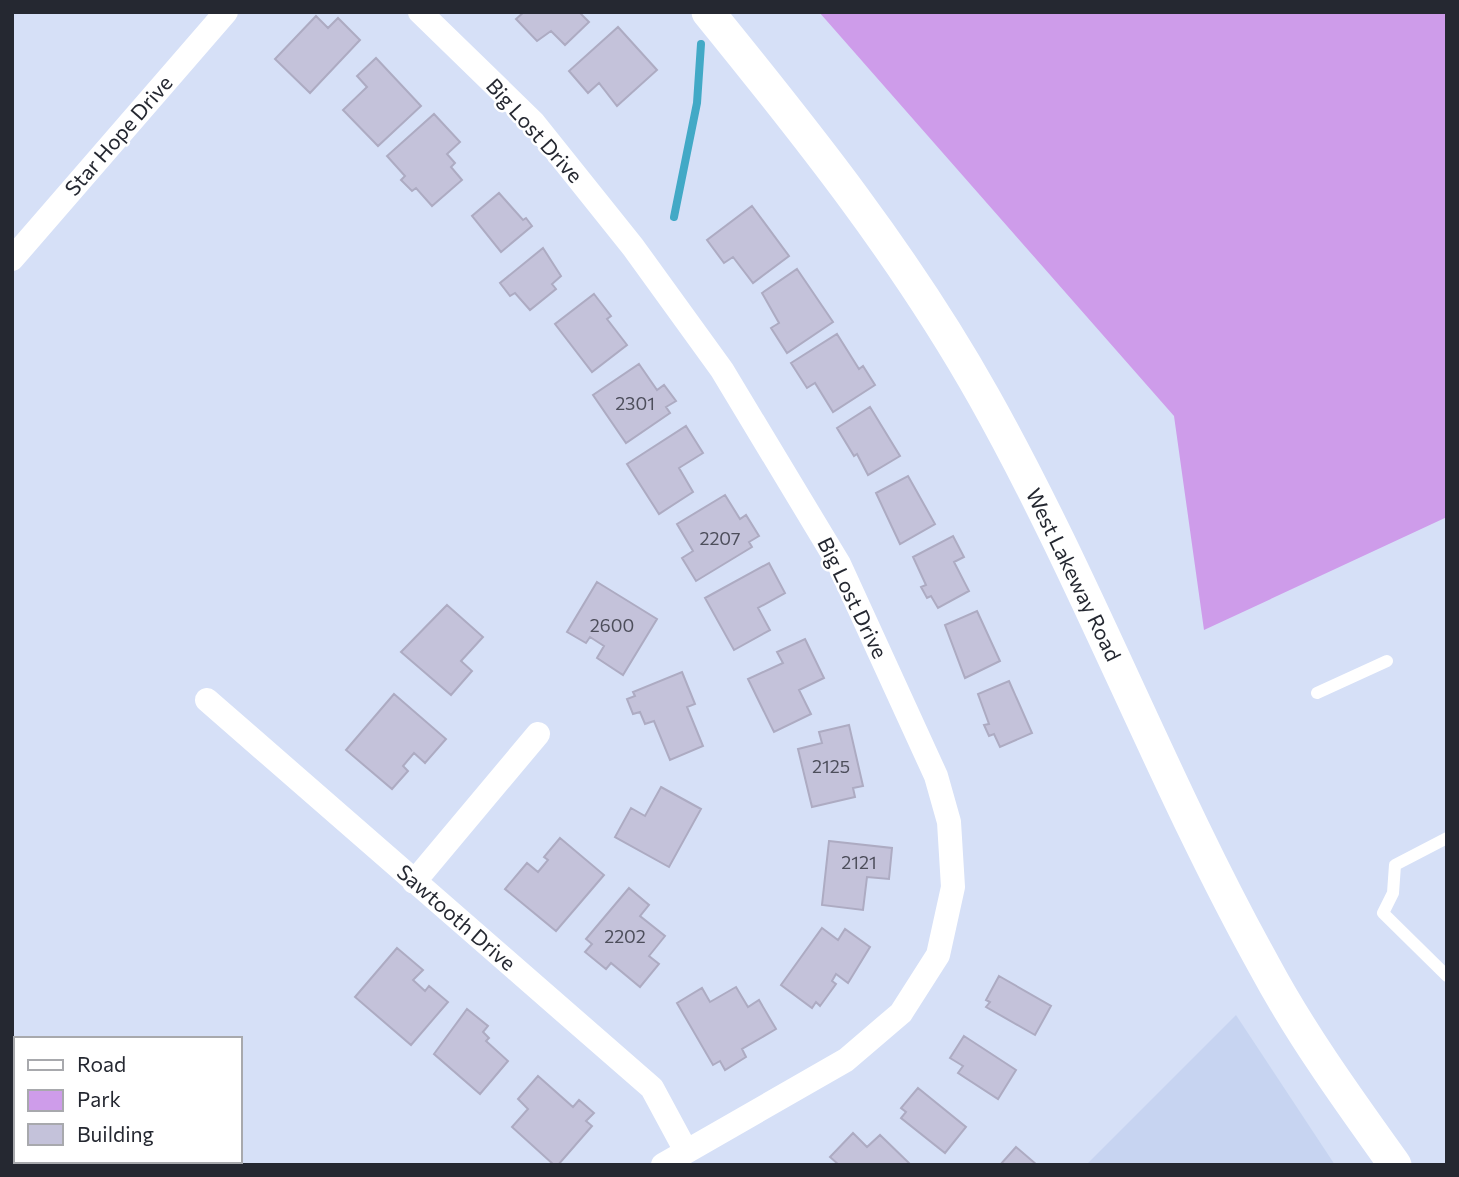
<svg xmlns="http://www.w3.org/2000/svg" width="1459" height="1177" font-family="Commissioner,sans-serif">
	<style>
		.built { fill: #c7d4f1 }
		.green { fill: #ce9cea }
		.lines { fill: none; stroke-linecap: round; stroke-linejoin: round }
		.stream { stroke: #42a9c6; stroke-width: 8 }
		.building { fill: #c4c2da; stroke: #adabc2; stroke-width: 2 }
		.lane { stroke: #fff; stroke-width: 12 }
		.street { stroke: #fff; stroke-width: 24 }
		.secondary { stroke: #fff; stroke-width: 33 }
		.labels { text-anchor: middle; stroke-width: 5; stroke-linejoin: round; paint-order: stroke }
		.number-label { font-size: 18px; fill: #4d4e5b }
		.street-label { font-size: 21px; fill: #252831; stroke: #fff }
	</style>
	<rect width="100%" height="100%" fill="#d6e0f7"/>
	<path class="built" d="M1236,1015L1335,1165H1086Z"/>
	<path class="green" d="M819,12H1447V517L1204,630L1174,416Z"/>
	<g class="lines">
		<path class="stream" d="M674,217L697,103L701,44"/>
	</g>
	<path class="building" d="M524,12H579L589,22L565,45L551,31L537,41L516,19Z
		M316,16L328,28L338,18L360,40L310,93L275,59Z
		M618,27L657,70L617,106L599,83L588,93L569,71Z
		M376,58L421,106L378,146L343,110L367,87L357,76Z
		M434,114L460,142L447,154L455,163L451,167L462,180L432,206L416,188L412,191L401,180L405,176L387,156Z
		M499,193L523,220L526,218L532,226L501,252L472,216Z
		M752,206L789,256L753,283L733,257L724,263L707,240Z
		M543,248L561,276L552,284L556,289L530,310L515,293L510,296L500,283Z
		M797,269L833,322L787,353L771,328L779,323L762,293Z
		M594,294L611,316L607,319L627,345L592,372L555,324Z
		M837,334L859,369L863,366L875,385L833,412L815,383L807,388L791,363Z
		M639,364L657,390L664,385L676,401L666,407L670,413L626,443L593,395Z
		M870,407L900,456L868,475L857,454L854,456L837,428Z
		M686,426L703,453L679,468L693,492L659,514L627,464Z
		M908,476L935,524L900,544L876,493Z
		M725,495L740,519L746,515L759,536L749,542L752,547L696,581L682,558L693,551L677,524Z
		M953,536L964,557L954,562L969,591L938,608L931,596L927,598L921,587L926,585L913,557Z
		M769,563L785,593L758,608L770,630L734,650L705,598Z
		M597,582L657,619L623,675L597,658L604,646L590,637L586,643L567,632Z
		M447,605L483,637L461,661L472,671L451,695L401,652Z
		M977,611L1000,661L965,678L945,625Z
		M805,639L824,678L799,690L811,714L774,732L748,679L783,663L777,652Z
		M682,672L695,704L687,707L703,746L670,760L654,721L645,724L640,712L633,714L627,699L635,696L633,692Z
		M1009,681L1032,733L1000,747L994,734L989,736L984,725L989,724L978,694Z
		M394,694L446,739L425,763L414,753L403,766L408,771L392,789L346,750Z
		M849,725L863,786L853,788L855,797L812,807L798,749L822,743L819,732Z
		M661,787L701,809L669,867L615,837L631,808L645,816Z
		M560,838L604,875L556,931L505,889L527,863L538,872L548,860L544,857Z
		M829,841L892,848L889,879L867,877L863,910L822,905Z
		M629,888L649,905L640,916L665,936L649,956L659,964L640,987L611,963L606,969L585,952L592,944L586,939Z
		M822,928L838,940L845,929L870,947L848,983L836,974L832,981L836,984L820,1006L816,1002L812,1008L781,985Z
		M397,948L423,970L413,980L425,991L429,986L448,1002L411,1045L355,997Z
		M999,976L1051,1006L1035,1035L986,1007L990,1002L986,1000Z
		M736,987L748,1007L759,1000L776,1029L742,1049L746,1057L725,1070L720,1061L713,1065L677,1003L702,988L710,1002Z
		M467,1009L488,1026L483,1032L489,1038L486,1041L508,1061L480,1094L434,1054Z
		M964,1036L1016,1070L998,1099L958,1073L963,1066L950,1058Z
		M538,1076L573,1107L579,1100L594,1113L586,1121L592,1126L558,1165H554L512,1127L528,1109L518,1099Z
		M918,1088L966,1127L945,1153L901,1118L906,1112L901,1108Z
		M853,1133L867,1147L880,1135L911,1165H839L830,1157Z
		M1016,1147L1037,1165H1000Z"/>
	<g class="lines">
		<path class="lane" d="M1317,693L1387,661
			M1447,838L1395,865L1393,893L1383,913L1447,976"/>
		<path class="street" d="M420,12L533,122L633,247L722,370L839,564L936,776L949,822L953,887L938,955L901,1013L846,1060L663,1165
			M12,259L226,12
			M207,700L652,1088L686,1151
			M414,882L538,734"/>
		<path class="secondary" d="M708,12C808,135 906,258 984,397C1088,582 1162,782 1265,967C1302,1036 1350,1102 1395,1165"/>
	</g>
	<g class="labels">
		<g class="number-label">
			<text x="635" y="410">2301</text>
			<text x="720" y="545">2207</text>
			<text x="612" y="632">2600</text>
			<text x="831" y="773">2125</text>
			<text x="859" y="869">2121</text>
			<text x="625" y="943">2202</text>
		</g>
		<g class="street-label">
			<text transform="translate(534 131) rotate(48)" y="7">Big Lost Drive</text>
			<text transform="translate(119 136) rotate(-49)" y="7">Star Hope Drive</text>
			<text transform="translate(1073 575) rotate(64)" y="7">West Lakeway Road</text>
			<text transform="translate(852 598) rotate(64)" y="7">Big Lost Drive</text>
			<text transform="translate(456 918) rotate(41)" y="7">Sawtooth Drive</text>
		</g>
	</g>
	<rect width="1459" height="1177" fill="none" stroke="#252831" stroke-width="28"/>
	<rect x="14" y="1037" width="228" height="126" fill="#ffffff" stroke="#a8a9ad" stroke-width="2"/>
	<rect x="28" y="1060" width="35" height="10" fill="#ffffff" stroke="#a8a9ad" stroke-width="2"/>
	<text x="77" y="1072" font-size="21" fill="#252831">Road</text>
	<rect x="28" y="1090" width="35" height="21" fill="#ce9cea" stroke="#a8a9ad" stroke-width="2"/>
	<text x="77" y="1107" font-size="21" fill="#252831">Park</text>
	<rect x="28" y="1124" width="35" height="21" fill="#c4c2da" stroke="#a8a9ad" stroke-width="2"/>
	<text x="77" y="1142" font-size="21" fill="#252831">Building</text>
</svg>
